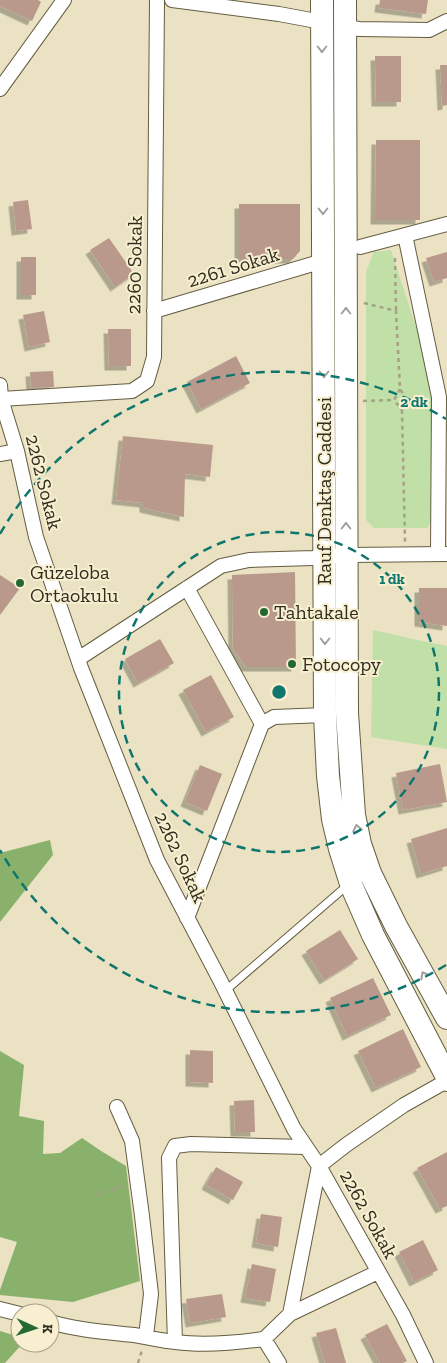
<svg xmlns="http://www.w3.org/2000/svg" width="447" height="1363" font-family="'Zilla Slab',serif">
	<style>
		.green { fill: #c0e0a8 }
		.forest { fill: #8ab16c }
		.building { fill: #ba998d; filter: url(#shadow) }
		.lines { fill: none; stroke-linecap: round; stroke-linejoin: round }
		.lane-casing { stroke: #645d41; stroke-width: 9 }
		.street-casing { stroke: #645d41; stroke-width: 16 }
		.primary-casing { stroke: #645d41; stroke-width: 24 }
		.path { stroke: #a6a087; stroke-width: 2.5; stroke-dasharray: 4 4; stroke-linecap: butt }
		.lane { stroke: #fff; stroke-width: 7 }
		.street { stroke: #fff; stroke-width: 14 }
		.primary { stroke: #fff; stroke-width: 22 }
		.oneway { stroke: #a2a09b }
		.ring { fill: none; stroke: #0f766e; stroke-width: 2.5; stroke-dasharray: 9 6 }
		.poi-dot { fill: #246934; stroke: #f7efcf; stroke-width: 2 }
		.labels { text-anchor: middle; stroke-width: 4; stroke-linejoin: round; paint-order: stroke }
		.street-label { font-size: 20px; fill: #302d21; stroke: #f7efcf }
		.poi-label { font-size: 20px; fill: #302d21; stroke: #f7efcf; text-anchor: start }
		.centre { fill: #0f766e; stroke: #f7efcf; stroke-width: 2.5 }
		.ring-label { font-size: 15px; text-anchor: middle; font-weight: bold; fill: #0f766e; stroke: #f7efcf; stroke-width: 4; stroke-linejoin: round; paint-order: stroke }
	</style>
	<defs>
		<filter id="shadow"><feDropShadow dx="-4.5" dy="4.5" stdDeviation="0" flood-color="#0004"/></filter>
	</defs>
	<rect width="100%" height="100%" fill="#eae2c2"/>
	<path class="green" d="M391,250L426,358L434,408L431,521L427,528H374L366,520V272L374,252Z
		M373,630L417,640L447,646V749L371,737Z"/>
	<path class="forest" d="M50,840L53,855L0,922V853Z
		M0,1051L24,1065L19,1116L44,1121L43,1154L60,1153L82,1138L101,1151L126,1166L140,1281L73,1302L0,1295V1290L17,1242L0,1237Z
		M0,1331L20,1337V1343H23L5,1363H0Z"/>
	<path class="building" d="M0,0H38L41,2L32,21L0,6Z
		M380,0H428L426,14L379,8Z
		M375,56H401V102H376Z
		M440,65H447V105L442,106Z
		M376,140H420V220H375Z
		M28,200L32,229L16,231L13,202Z
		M239,204H300V251L293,259H239Z
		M109,238L134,274L115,287L90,250Z
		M447,252V278L434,282L426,258Z
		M21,257H36V295H21Z
		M44,311L50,342L29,347L23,315Z
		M108,329H131V366H109Z
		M236,356L250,383L201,409L187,382Z
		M53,371L54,387L31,388L30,372Z
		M123,436L213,445L210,477L185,474L184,517L144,508V503L116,500Z
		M295,572L296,667H246L233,649L232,575Z
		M0,575L20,588L0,615Z
		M419,588H447V626L419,622Z
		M160,639L174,663L138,683L125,659Z
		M211,675L234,717L206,732L183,690Z
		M440,764L447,802L403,810L396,773Z
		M200,765L222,774L207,811L185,802Z
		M447,828V866L421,874L411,839Z
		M340,930L358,959L324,980L306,951Z
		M373,978L391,1015L347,1036L330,998Z
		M403,1029L421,1067L376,1088L358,1051Z
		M190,1050L213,1051V1083L190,1082Z
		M254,1100L255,1132H235L234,1101Z
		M447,1152V1206L440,1209L417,1168Z
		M216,1167L243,1182L233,1200L206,1185Z
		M261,1214L282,1217L278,1247L256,1243Z
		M423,1240L438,1270L414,1282L399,1252Z
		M252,1264L276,1269L270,1302L245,1298Z
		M222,1294L226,1317L190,1323L186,1299Z
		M387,1324L407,1361L403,1363H380L365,1335Z
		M336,1328L346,1363H325L316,1333Z"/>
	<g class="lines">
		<defs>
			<path id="lane" d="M225,991L342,890"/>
			<path id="street" d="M172,0L279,14L322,22
				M345,27L359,29L429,30L447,21
				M0,89L64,0
				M405,235L439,397L438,554
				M360,247L447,224
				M154,311L323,261
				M0,385L1,399L17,451L36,537L81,668L157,860L220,980L294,1129L319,1166L403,1315L426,1363
				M1,399L132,391L147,381L154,357L157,0
				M0,454L17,451
				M187,588L262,724
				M78,659L221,566L249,560L313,558L347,555L447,554
				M187,918L262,724L274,717L325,715
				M117,1107L132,1141L142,1216L151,1294L146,1336
				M0,1309L20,1314
				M290,1314L378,1272
				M50,1322C77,1330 106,1332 134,1335C148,1337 162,1341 176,1342C205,1346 235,1343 264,1339L279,1363
				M264,1339L290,1314L319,1166L346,1145L404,1105L443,1083L447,1084
				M175,1342L169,1158L175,1146L191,1144L306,1147"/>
			<path id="primary" d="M322,0L325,715L328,776L333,819L340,849L352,887L373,935L447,1077
				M345,0L347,713L354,815L360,844L370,873L396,926L447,1018"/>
		</defs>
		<use href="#lane" class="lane-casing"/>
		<use href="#street" class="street-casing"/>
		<use href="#primary" class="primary-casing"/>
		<path class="path" d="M395,258L396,311
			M364,303L396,311L400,389L408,401L402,410L405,542
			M400,389L394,400L402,410
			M363,401L394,400
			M96,1195L126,1185
			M138,1363L142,1350"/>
		<use href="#lane" class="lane"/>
		<use href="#street" class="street"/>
		<use href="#primary" class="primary"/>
	</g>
	<defs><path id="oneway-chevron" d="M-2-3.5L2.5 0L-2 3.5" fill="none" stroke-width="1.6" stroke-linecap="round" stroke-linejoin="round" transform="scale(1.25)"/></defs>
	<g class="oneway">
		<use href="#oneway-chevron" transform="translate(322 49) rotate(90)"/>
		<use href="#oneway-chevron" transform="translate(323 211) rotate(90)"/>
		<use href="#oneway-chevron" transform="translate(346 311) rotate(-90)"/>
		<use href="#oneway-chevron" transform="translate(324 374) rotate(90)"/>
		<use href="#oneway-chevron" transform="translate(346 526) rotate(-90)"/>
		<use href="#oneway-chevron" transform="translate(325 641) rotate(90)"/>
		<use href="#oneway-chevron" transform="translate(357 828) rotate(-102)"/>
		<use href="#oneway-chevron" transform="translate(424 975) rotate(-119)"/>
	</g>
	<g class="ring">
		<circle cx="279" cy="692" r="160"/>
		<path d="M446 965A320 320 0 0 1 0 850M0 534A320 320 0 0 1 446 419"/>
	</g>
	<g class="poi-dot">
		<circle cx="20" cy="583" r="5"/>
		<circle cx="264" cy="612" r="5"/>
		<circle cx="292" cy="664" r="5"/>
	</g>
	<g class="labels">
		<g class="street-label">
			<text transform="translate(134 265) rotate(-89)" y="7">2260 Sokak</text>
			<text transform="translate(233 267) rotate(-17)" y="7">2261 Sokak</text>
			<text transform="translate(44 482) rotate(76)" y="7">2262 Sokak</text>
			<text transform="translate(324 491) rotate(-90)" y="7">Rauf Denktaş Caddesi</text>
			<text transform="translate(181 857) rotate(65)" y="7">2262 Sokak</text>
			<text transform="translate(369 1214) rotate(61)" y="7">2262 Sokak</text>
		</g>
		<g class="poi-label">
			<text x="30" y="579">Güzeloba<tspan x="30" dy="23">Ortaokulu</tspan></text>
			<text x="274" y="619">Tahtakale</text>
			<text x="302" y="671">Fotocopy</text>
		</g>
	</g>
	<circle cx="279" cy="692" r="8" class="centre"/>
	<g class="ring-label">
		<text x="414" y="407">2 dk</text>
		<text x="392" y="584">1 dk</text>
	</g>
	<g transform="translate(35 1328) rotate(93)"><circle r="24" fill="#f7efcf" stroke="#a7a189"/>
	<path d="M0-4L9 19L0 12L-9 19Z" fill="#246934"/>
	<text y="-8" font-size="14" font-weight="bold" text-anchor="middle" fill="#302d21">K</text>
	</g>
</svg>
